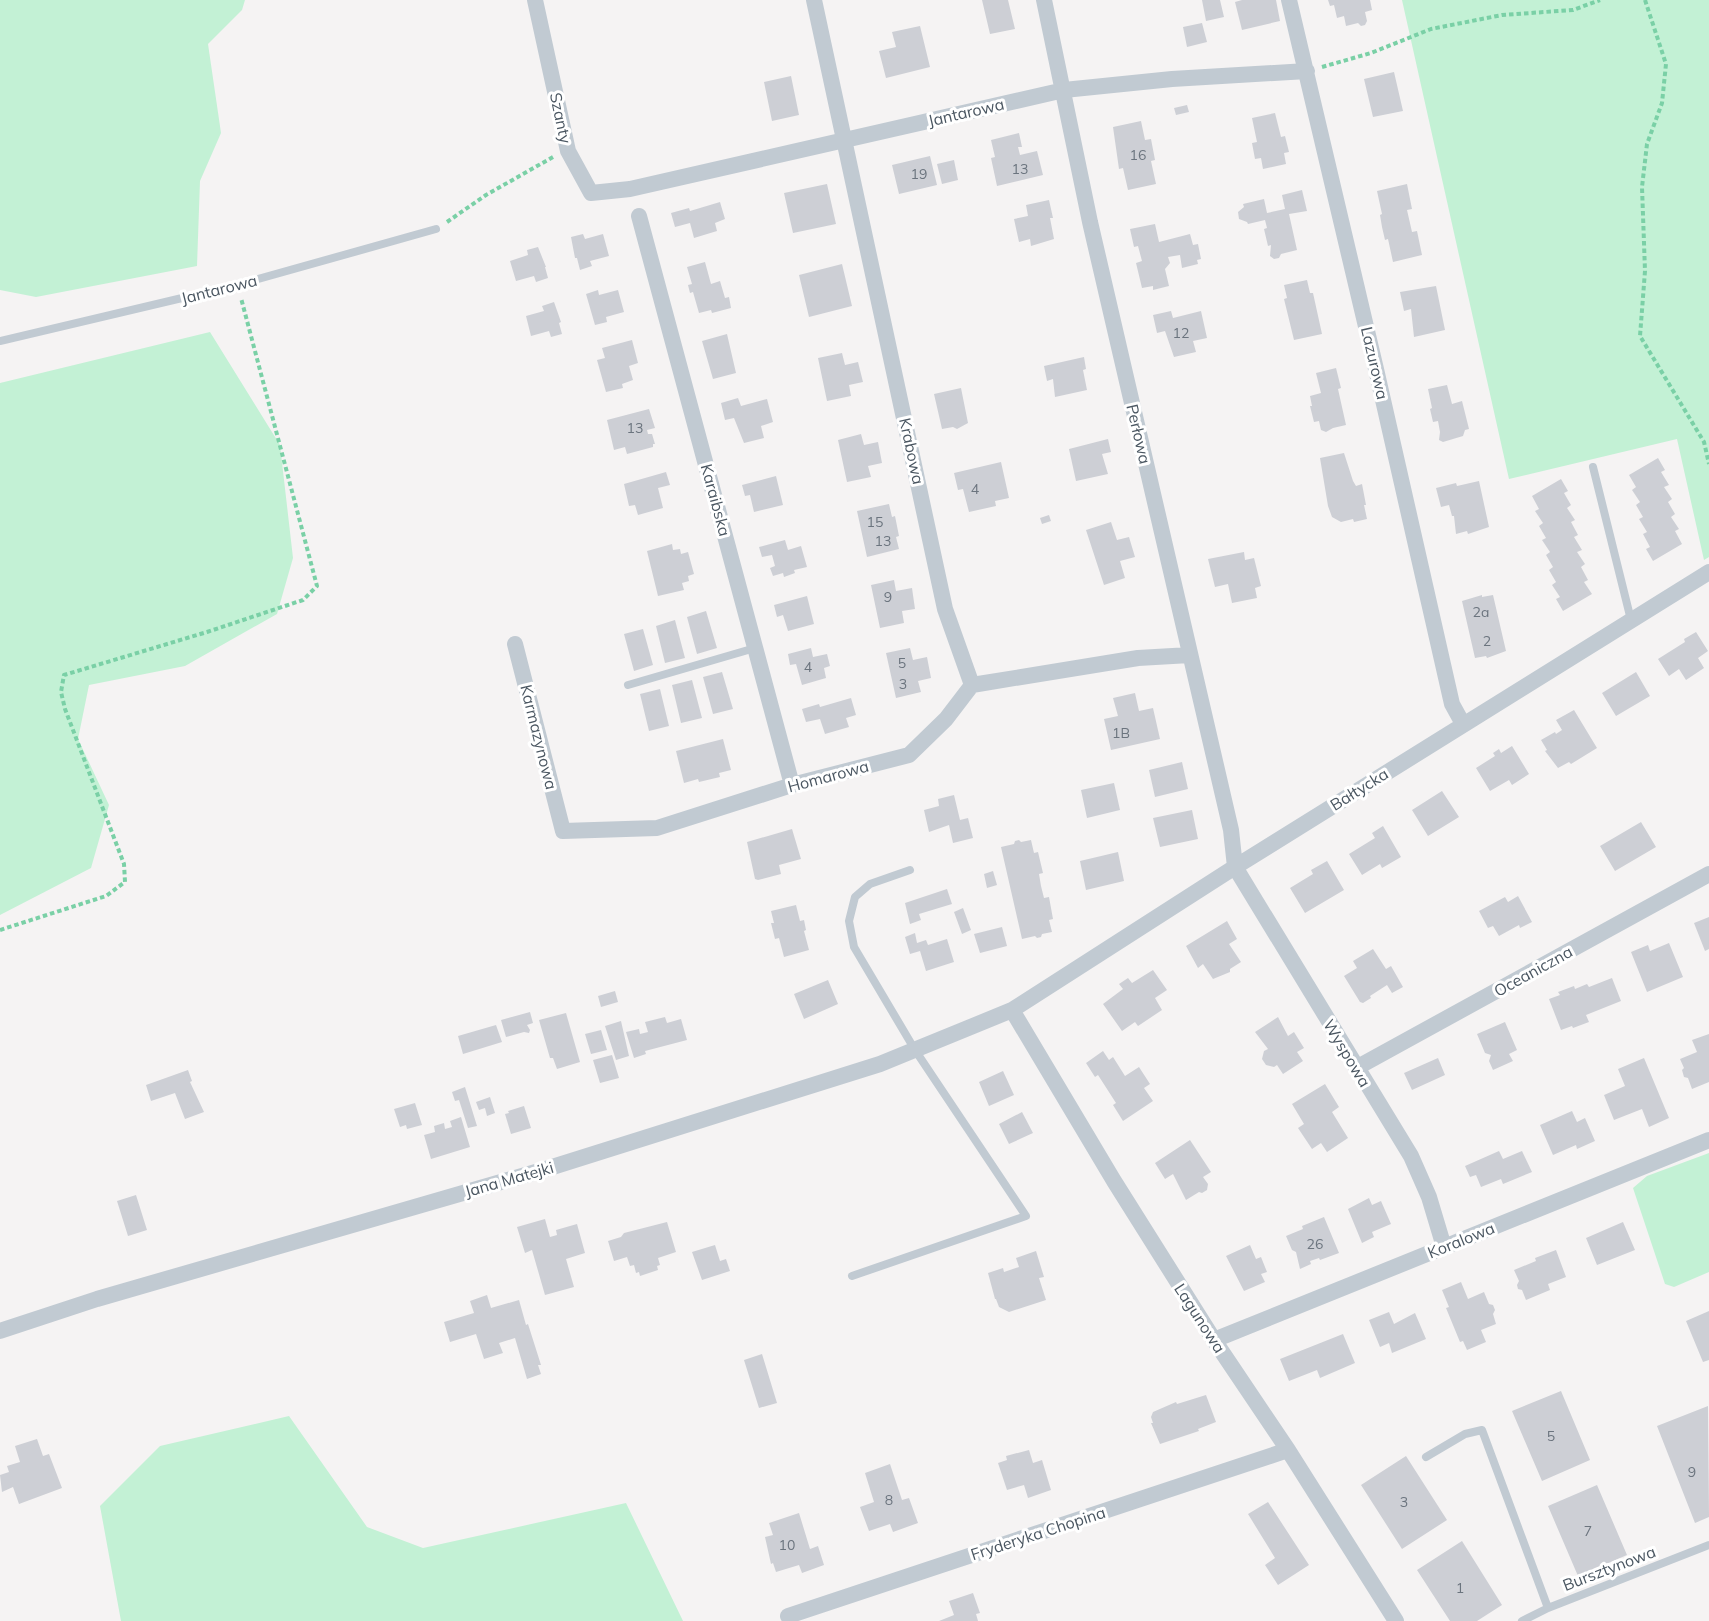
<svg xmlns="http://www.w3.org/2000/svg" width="1709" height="1621" font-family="Mulish,sans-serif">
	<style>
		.green { fill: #c3f1d5 }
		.building { fill: #cdcfd5 }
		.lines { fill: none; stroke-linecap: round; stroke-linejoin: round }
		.path { stroke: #7ad0a6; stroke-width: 4; stroke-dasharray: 4.5 3; stroke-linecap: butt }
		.lane { stroke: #c1cad2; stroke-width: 8 }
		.street { stroke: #c1cad2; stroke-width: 16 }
		.labels { text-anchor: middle; stroke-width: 6; stroke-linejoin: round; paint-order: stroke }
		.number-label { font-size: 14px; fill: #6b747e }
		.street-label { font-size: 16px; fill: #4a5661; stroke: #fff }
	</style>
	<rect width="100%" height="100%" fill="#f5f3f3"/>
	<path class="green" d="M0,0H245L242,10L208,44L221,133L200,181L197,266L36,297L0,290Z
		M1402,0H1709V557L1704,560L1677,439L1509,479Z
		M210,332L280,445L293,558L277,614L185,666L89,685L78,739L109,805L91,868L0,915V383Z
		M1709,1153V1272L1674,1287L1665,1284L1633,1188L1647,1176Z
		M289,1416L367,1527L423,1548L626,1503L683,1621H121L100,1506L160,1446Z"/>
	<path class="building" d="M982,0H1008L1015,29L990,34Z
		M1202,0H1220L1224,17L1206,21Z
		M1242,0H1276L1280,21L1242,30L1235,2Z
		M1328,0H1370L1372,10L1365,12L1367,21L1365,25L1361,26L1358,23L1346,26L1344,16L1337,18L1334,5L1330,6Z
		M1202,23L1207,42L1187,47L1183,27Z
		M920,26L930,67L886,78L879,51L896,47L892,32Z
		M1394,72L1403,111L1373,117L1364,79Z
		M791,76L799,115L772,121L764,82Z
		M1187,105L1189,112L1176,115L1174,108Z
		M1275,113L1281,137L1285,136L1289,152L1284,153L1286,164L1263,169L1261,158L1255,159L1252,143L1257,142L1252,118Z
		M1141,121L1145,140L1151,139L1155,160L1151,161L1156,184L1128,190L1123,168L1119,169L1113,127Z
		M1019,133L1022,147H1018L1020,155L1037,151L1043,175L997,186L991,158L995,157L991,140Z
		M930,156L937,185L899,194L892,165Z
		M954,160L958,180L942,184L937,164Z
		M827,184L836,224L793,233L784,193Z
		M1407,184L1412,209L1407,210L1412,232L1417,231L1422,255L1393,262L1388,239L1385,240L1382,227L1380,215L1382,214L1377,191Z
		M1302,190L1307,211L1289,214L1297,250L1281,254L1279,258L1274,259L1270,256L1271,245L1268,246L1264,229L1267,228L1265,220L1248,224L1247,222L1239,219L1238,212L1244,207L1243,204L1264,199L1267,213L1285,209L1282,195Z
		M1049,200L1053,218H1050L1054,239L1031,246L1030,239L1019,242L1014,219L1028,216L1026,205Z
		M720,202L725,219L715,223L717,231L694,238L690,223L675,227L671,213L689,208L690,211Z
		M1155,224L1159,242L1190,234L1193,245L1198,244L1201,259L1197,260L1198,264L1182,268L1180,255L1168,257L1170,263L1165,269L1169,286L1153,290V286L1142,288L1136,263L1142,261L1138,246L1134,247L1130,229Z
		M583,234L585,239L603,234L609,256L590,261L592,266L580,270L577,258H575L571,237Z
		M538,247L546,267H545L548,278L536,282L534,276L516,281L510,261L528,255L527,250Z
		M705,262L711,284L720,281L725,298L729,297L731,308L712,313L711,310L699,313L693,292L690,293L688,285L692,284L687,267Z
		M842,264L852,306L809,317L799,275Z
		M1307,280L1310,293H1313L1322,334L1294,340L1284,299L1287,298L1284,285Z
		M1436,286L1445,330L1414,337L1411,309L1404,311L1400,292Z
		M598,290L599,295L618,290L624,312L606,317L607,322L595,325L586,294Z
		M554,302L561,322L559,323L562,334L551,337L549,331L531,336L526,316L544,311L542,306Z
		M1171,311L1173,318L1201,311L1207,338L1193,341L1196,352L1174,357L1165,331L1157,333L1153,315Z
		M727,334L736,373L713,379L702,341Z
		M632,340L638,363L629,366L633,380L622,384L623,388L606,392L597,360L605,358L602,348Z
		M842,353L845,365L858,362L863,382L849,385L851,396L827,401L818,358Z
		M1084,357L1086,369L1083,370L1087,390L1055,397L1053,379L1047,381L1044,366Z
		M1336,368L1341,388L1338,389L1346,425L1333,428L1326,432L1321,430L1319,421L1314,422L1310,406H1312L1310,396L1321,393L1316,373Z
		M1447,385L1452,404L1462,401L1469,429L1465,430L1463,436L1443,442L1439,440L1440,432L1438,421L1433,422L1430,409L1432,408L1428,389Z
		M961,388L968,423L957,429L953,427L942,429L934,394Z
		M738,398L741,406L767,399L773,422L761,426L764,438L744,443L734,418L725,420L721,403Z
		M649,409L655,428L647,430L648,434H652L655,444H653V447L627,454L625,447L614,450L607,420Z
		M861,434L864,445L878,442L882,463L868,466L871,477L847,482L838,440Z
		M1108,439L1111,452L1102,454L1108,474L1076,481L1069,449Z
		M1344,453L1353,481L1356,486L1362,484L1366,505H1364L1367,519L1354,522L1353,519L1341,522L1332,517L1328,506L1320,458Z
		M1658,458L1665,470L1661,472L1669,485L1664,487L1672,499L1668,502L1675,514L1671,517L1679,529L1675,531L1682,544L1653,561L1646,549L1650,547L1643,534L1647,532L1639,519L1643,517L1636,505L1640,502L1632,490L1636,487L1629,475Z
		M1001,462L1009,498L995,501L996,506L969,512L963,489L958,490L954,473Z
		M666,472L670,485L658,488L663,508L638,515L635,505L629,506L624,484Z
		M776,476L783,505L754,512L750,495L745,496L742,485Z
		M1561,479L1568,491L1564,493L1571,505L1567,508L1575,520L1571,522L1578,535L1574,537L1582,550L1577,552L1585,564L1581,567L1588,580L1584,582L1592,594L1563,611L1556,599L1560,597L1552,585L1556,582L1549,570L1553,567L1546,555L1550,552L1542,540L1546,538L1539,526L1543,523L1535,511L1539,509L1532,496Z
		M1479,481L1489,527L1468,534L1467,531L1456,534L1454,516H1452L1449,505L1441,507L1436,488L1456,483L1457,486Z
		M889,504L892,517L895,516L899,536L896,537L899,549L867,557L857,511Z
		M1049,515L1051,521L1042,524L1040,518Z
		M1111,522L1117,540L1129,537L1135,557L1120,561L1125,578L1104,585L1086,530Z
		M785,540L788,550L801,546L807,567L794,570L795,573L784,577L783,573L773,576L770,568L775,566L772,555L762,557L759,547Z
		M672,544L673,550L680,549L681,554L688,552L694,574L688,576L689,581L682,583L684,590L658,596L647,551Z
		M1244,552L1245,560L1254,558L1261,586L1255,588L1257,598L1232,603L1228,584L1215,587L1208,559Z
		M894,580L896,591L912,588L915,609L902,611L904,623L880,628L871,585Z
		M1482,595V597L1493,595L1506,651L1487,658L1486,656L1475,658L1462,601Z
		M807,596L814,624L788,631L783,615L777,617L774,605Z
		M706,611L717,648L697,654L687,617Z
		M675,620L685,658L665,663L656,626Z
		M643,629L653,665L634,671L624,634Z
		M1696,632L1708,651L1698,658L1704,668L1686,680L1679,669L1669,676L1658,659L1685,642L1684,639Z
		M811,648L813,657L827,654L830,666L824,668L826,678L802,685L796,664L790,665L788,654Z
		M910,648L913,660L927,657L931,678L918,681L921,692L896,698L886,653Z
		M722,672L733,709L713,714L703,677Z
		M1636,672L1650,696L1616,716L1602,693Z
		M692,680L702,718L681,723L672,685Z
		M660,689L669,726L649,731L640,694Z
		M1135,693L1139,711L1153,708L1160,739L1111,750L1104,719L1118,716L1113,698Z
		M851,698L856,715L846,718L849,727L825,734L820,719L806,722L802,709L819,704L820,707Z
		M1574,710L1597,748L1571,764L1569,762L1558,768L1545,751L1547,750L1541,740L1555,732L1556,734L1562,730L1556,720Z
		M723,739L731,770L719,773L720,777L699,782L698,779L684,783L676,751Z
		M1512,746L1529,774L1512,785L1509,780L1490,791L1476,768L1495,756L1493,753L1499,749L1501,753Z
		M1182,762L1188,789L1155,797L1149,770Z
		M1114,783L1120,810L1087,818L1081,790Z
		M1442,791L1459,817L1428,836L1412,810Z
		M954,795L960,820L968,818L973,838L953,843L949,825L929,832L924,810L939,806L938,799Z
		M1192,810L1198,839L1160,847L1153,818Z
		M1641,822L1656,847L1615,871L1600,846Z
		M1383,826L1401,857L1382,868L1380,864L1362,875L1349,854L1375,838L1372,833Z
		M792,829L801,859L779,865L781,874L758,880L755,879L747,842Z
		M1019,840L1021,842L1031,840L1034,853L1038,852L1043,873L1039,874L1041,886L1044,898L1049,897L1053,919L1049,920L1052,932L1042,934L1041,937L1037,938L1035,936L1022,939L1001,847L1014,844L1015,841Z
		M1118,852L1124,881L1086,890L1080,861Z
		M1327,861L1344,890L1305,913L1290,888L1313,874L1311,870Z
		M993,871L997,885L987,888L984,874Z
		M947,889L952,904L919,914L921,920L910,924L905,903Z
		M1518,896L1532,922L1520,928L1519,925L1499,936L1493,926L1488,928L1479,911L1505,897L1508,902Z
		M796,905L800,921L804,920L806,930L804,931L809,950L784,957L779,938L775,939L771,923H774L771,911Z
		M963,908L971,930L962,934L954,912Z
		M1709,917V949L1705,951L1694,923Z
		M1227,921L1237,939L1229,944L1241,962L1230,969V972L1213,979L1203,964L1198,968L1186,946Z
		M1002,927L1007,946L980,953L974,934Z
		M915,933L917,943L926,940L928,945L947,939L954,962L926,971L920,951L910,954L905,937Z
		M1669,943L1683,977L1647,992L1631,952L1648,945L1650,951Z
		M1373,949L1386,969L1391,966L1403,987L1392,993L1387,985L1370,996L1371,998L1363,1003L1360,1002L1344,976L1357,968L1353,961Z
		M1153,970L1167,990L1155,998L1162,1010L1138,1026L1135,1022L1122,1031L1103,1004L1123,989L1119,984L1128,978L1132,983Z
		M1612,978L1621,1001L1586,1015L1589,1022L1573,1028L1572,1026L1561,1030L1549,999L1560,995L1558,992L1574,986L1575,989L1587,984L1589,987Z
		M828,980L838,1004L804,1019L794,994Z
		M615,991L618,1002L601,1007L598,996Z
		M530,1012L533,1023L527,1025L530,1030L529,1033L524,1032L506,1037L501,1020Z
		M566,1013L580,1062L557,1069L553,1058H550L539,1020Z
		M665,1017L667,1023L681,1019L687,1040L645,1051L646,1054L634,1058L626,1032L639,1029L640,1034L648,1032L645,1022Z
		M1278,1017L1288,1036L1294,1032L1304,1048L1297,1052L1303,1061L1283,1074L1277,1065L1274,1067L1266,1065L1262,1059L1264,1051L1268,1049L1255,1032Z
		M621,1021L629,1056L616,1060L605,1026Z
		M1505,1022L1517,1050L1509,1054L1513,1061L1493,1070L1489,1061L1491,1055L1485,1053L1477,1034Z
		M496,1025L502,1042L463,1054L458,1036Z
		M601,1030L607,1050L591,1054L585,1034Z
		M1709,1034V1082L1692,1089L1688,1078L1684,1077L1682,1070L1684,1068L1680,1059L1697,1052L1692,1040Z
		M1103,1051L1109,1060L1113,1057L1125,1076L1139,1067L1150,1084L1144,1088L1153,1101L1123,1121L1113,1105L1116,1103L1098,1075L1095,1077L1086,1063Z
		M612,1055L619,1078L600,1083L593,1060Z
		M1438,1058L1445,1075L1412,1090L1404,1073Z
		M1644,1058L1669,1118L1649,1127L1642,1109L1614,1120L1604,1095L1625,1086L1618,1069Z
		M188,1070L192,1081L190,1082L204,1112L185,1119L175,1093L151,1101L146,1085Z
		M1003,1071L1014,1095L989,1106L979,1082Z
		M1325,1084L1339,1107L1332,1112L1348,1138L1327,1152L1321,1143L1312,1149L1298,1128L1304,1124L1292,1104Z
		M465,1087L477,1126L468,1128L459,1100L455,1101L452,1092Z
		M490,1097L495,1113L487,1116L485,1108L479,1110L476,1102Z
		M415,1103L422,1125L407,1129L406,1125L400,1127L394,1109Z
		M524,1106L531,1128L511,1134L505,1114L509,1113L508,1111Z
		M1572,1111L1577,1122L1585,1118L1595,1141L1577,1149L1576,1145L1553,1155L1540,1125Z
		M1022,1112L1033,1133L1009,1144L999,1124Z
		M461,1117L470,1147L431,1159L424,1135L435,1132L434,1126L444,1123L445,1129L452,1127L450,1121Z
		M1190,1140L1211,1172L1203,1177L1208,1184L1207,1190L1202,1193L1199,1192L1186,1200L1173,1174L1165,1179L1155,1163Z
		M1499,1151L1503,1159L1522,1151L1532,1172L1503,1184L1501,1179L1481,1187L1476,1175L1470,1177L1465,1166Z
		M136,1195L147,1230L128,1236L117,1201Z
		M1369,1198L1372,1205L1381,1201L1391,1224L1372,1232L1374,1237L1362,1243L1348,1209Z
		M1324,1217L1339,1253L1320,1260L1319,1258L1310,1261L1311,1264L1300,1269L1296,1252L1292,1250L1286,1236L1303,1229L1302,1226Z
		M545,1219L550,1237L557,1235L556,1230L577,1224L585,1253L566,1259L574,1287L545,1295L532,1250L525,1253L517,1227Z
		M667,1222L676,1252L658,1258L660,1265L657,1266L658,1270L640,1276L639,1272L636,1273L634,1265L630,1266L627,1257L614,1261L608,1241L621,1237L624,1233Z
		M1623,1222L1635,1250L1597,1265L1586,1238Z
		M715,1245L720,1261L726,1259L730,1271L702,1280L692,1252Z
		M1250,1245L1256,1259L1261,1257L1267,1272L1261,1274L1265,1282L1244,1291L1226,1256Z
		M1556,1250L1566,1277L1548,1284L1550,1290L1526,1300L1522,1290L1518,1289L1517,1285L1519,1281L1514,1270L1536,1261L1535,1258Z
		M1036,1251L1044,1277L1039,1278L1046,1300L1009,1312L999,1307L996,1299H995L988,1273L1003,1268L1004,1272L1019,1267L1016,1258Z
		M1461,1282L1468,1299L1484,1292L1489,1304L1493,1305L1495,1310L1493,1314L1496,1324L1481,1330L1486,1342L1467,1350L1463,1341L1460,1342L1446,1308L1449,1307L1442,1290Z
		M487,1295L491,1308L519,1300L526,1325L528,1324L541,1365H538L541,1374L527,1379L515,1338L499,1343L503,1353L484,1359L476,1334L450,1342L444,1322L474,1313L470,1301Z
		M1709,1311V1360L1703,1362L1686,1321Z
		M1389,1312L1394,1324L1415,1313L1426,1339L1392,1353L1389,1343L1380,1347L1369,1320Z
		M1343,1334L1355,1363L1320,1378L1317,1370L1289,1381L1280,1359Z
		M762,1354L777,1403L759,1408L744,1360Z
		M1561,1391L1590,1460L1542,1481L1512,1411Z
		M1206,1395L1216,1422L1198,1429L1199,1431L1160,1444L1151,1423H1153L1151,1417L1153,1412L1176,1402L1177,1404Z
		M1708,1406L1709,1517L1695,1523L1657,1426Z
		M37,1439L43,1456L49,1454L62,1488L19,1504L13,1487L2,1492L0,1475L9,1472L7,1466L20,1462L15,1446Z
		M1029,1450L1033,1463L1042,1460L1051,1490L1028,1498L1024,1485L1007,1490L998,1463L1007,1460L1006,1456Z
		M1406,1456L1447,1520L1402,1549L1361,1485Z
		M890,1464L902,1500L909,1498L918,1523L893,1532L890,1524L869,1531L860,1507L874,1502L865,1473Z
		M1597,1485L1627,1555L1578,1576L1548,1506Z
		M1268,1502L1309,1565L1278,1585L1265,1565L1275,1558L1248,1514Z
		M799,1513L810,1549L818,1546L824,1565L802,1573L799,1565L776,1572L773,1563L771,1564L765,1537L773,1535L769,1523Z
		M1462,1541L1502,1605L1477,1621H1450L1417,1570Z
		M973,1593L980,1613L976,1614L978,1621H939L954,1615L949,1601Z"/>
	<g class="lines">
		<path class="path" d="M1645,0L1666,64L1662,103L1647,144L1642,187L1645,271L1640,336L1704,442L1709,464
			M1322,67L1371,53L1431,29L1502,15L1573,10L1600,0
			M447,222L486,195L553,157
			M0,930L106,896L125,882L124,864L65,709L61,692L64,675L207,632L303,600L317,586L241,298"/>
		<path class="lane" d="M0,341L237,285L436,229
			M1593,467L1631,620
			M628,685L755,648
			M852,1276L1026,1216L915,1050L854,947L849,921L855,897L870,884L910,870
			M1426,1457L1465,1434L1482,1430L1548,1608
			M1522,1621L1548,1608L1709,1545"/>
		<path class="street" d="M535,0L568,151L591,193L630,189L1064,90L1172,79L1307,71
			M814,0L945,609L972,685L1138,658L1190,655
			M1044,0L1090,222L1231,830L1235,867L1411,1156L1429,1197L1444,1247
			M1289,0L1376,369L1452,704L1463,724
			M639,216L792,785
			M515,644L563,831L657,828L792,785L909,755L946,719L972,685
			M1012,1010L1114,1181L1214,1340L1288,1450L1396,1621
			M1356,1068L1709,874
			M0,1331L97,1299L546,1169L880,1064L1012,1010L1235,867L1709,572
			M1214,1340L1709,1140
			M788,1616L1288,1450"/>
	</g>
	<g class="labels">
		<g class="number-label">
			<text x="1138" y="160">16</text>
			<text x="1020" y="174">13</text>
			<text x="919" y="179">19</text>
			<text x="1181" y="338">12</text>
			<text x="635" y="433">13</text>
			<text x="975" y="494">4</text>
			<text x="875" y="527">15</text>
			<text x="883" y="546">13</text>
			<text x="888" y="602">9</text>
			<text x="1481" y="617">2a</text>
			<text x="1487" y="646">2</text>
			<text x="902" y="668">5</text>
			<text x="808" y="672">4</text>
			<text x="903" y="689">3</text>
			<text x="1121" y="738">1B</text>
			<text x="1315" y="1249">26</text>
			<text x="1551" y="1441">5</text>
			<text x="1692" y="1477">9</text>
			<text x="889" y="1505">8</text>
			<text x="1404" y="1507">3</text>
			<text x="1588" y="1536">7</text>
			<text x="787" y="1550">10</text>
			<text x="1460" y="1593">1</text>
		</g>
		<g class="street-label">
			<text transform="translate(966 112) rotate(-13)" y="6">Jantarowa</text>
			<text transform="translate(561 118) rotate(78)" y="6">Szanty</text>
			<text transform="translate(219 289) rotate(-14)" y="6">Jantarowa</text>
			<text transform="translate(1375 363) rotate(77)" y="6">Lazurowa</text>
			<text transform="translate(1139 434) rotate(77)" y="6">Perłowa</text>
			<text transform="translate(912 451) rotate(78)" y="6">Krabowa</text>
			<text transform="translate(716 500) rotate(75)" y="6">Karaibska</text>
			<text transform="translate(539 737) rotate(76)" y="6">Karmazynowa</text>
			<text transform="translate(828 776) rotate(-15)" y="6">Homarowa</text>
			<text transform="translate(1359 789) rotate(-32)" y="6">Bałtycka</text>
			<text transform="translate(1533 971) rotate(-29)" y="6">Oceaniczna</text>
			<text transform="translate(1347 1053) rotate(59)" y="6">Wyspowa</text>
			<text transform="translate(509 1179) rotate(-16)" y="6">Jana Matejki</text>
			<text transform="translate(1461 1240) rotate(-22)" y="6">Koralowa</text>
			<text transform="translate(1200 1318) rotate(57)" y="6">Lagunowa</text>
			<text transform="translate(1038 1533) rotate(-18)" y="6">Fryderyka Chopina</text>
			<text transform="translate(1609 1568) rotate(-21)" y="6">Bursztynowa</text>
		</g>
	</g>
</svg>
